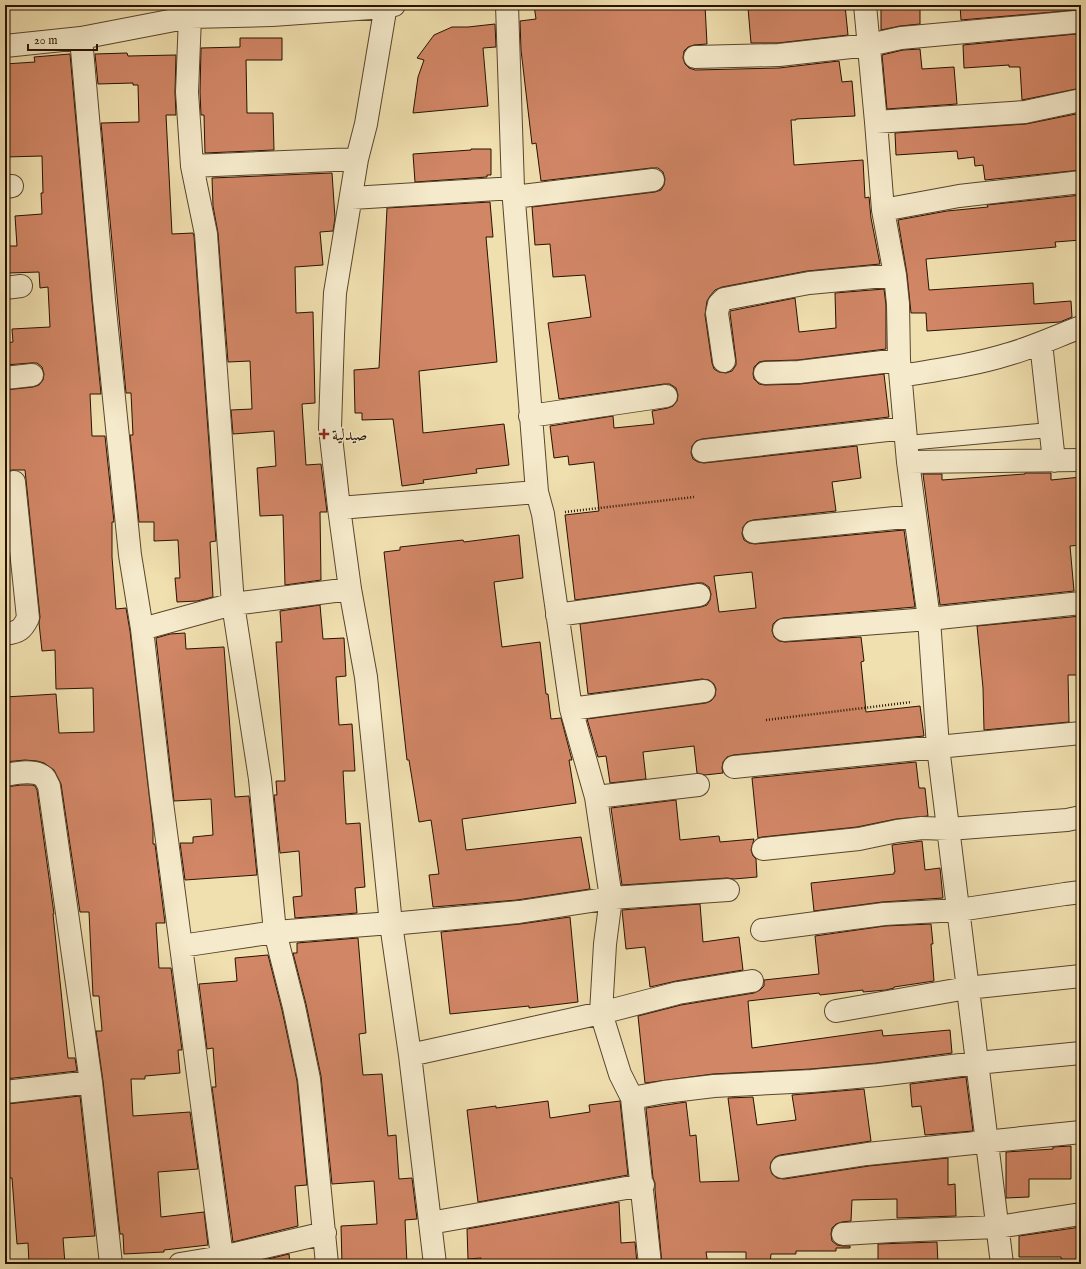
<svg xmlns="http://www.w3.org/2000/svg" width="1086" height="1269" font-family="'IM FELL English',Amiri,serif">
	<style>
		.building { fill: #d18666; stroke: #271200; fill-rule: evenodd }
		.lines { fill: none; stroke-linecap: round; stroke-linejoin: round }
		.lane-casing { stroke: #59452c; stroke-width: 16 }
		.street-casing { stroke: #59452c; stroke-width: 24 }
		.path { stroke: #271200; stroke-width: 2.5; stroke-dasharray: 1 2; stroke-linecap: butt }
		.lane { stroke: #f5eacb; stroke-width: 14 }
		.street { stroke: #f5eacb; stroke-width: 22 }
		.poi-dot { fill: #8f2418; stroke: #f5eacb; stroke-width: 1.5 }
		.labels { text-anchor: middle; stroke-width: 3; stroke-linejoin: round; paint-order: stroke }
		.poi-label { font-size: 16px; fill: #271200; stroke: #f5eacb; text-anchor: start }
	</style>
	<rect width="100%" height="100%" fill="#f0dfaf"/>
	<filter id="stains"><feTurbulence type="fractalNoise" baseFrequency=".005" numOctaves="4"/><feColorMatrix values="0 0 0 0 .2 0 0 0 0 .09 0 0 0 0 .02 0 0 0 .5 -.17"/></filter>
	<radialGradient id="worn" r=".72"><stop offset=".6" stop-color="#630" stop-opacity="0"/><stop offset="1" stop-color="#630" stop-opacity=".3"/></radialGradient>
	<path class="building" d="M534,5H705L707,44L694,45L688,47L684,51L683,58L685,64L689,68L695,70L779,68L839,61L842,82L852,81L855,116L796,119V120H791L794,165L863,160L865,198L869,197L871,218L880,264L807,271L722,287L715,290L710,296L707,301L705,315L712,363L714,369L719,372L726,373L732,371L736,365V360L730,313V311L795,298L799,332L836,328L835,293L884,289L886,305V349L798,360L764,361L759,362L754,367L753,374L754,379L759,384L765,385L800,384L884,374L889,417L702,439L696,441L692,446L691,453L693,459L698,462L704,463L857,446L861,478L832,482L836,511L753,520L747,522L743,527L742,534L744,540L749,543L755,544L904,530L915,607L783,618L777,620L773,624L772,631L774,637L779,641L785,642L861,637L864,661L861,662L866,712L920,706L924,736L733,755L727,757L723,762L722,768L723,773L705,775L697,773L694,746L643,752L646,779L610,783L606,756L598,757L587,719L706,703L711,701L715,696L716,689L714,684L709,680L702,679L588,694L580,624L701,607L707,605L710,600L711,594L709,587L703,583H697L575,600L565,515L599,511L594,462L569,465L568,456L554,458L550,426L613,416L614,428L654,424L652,411L668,408L673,406L677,401L678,395L676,388L670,384H664L559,399L548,323L591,317L585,275L553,277L550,244L535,245L532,207L655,192L661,190L664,185L665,179L663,172L658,168H651L541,181L536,143L532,144L521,50L520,21L536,19ZM752,572L756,608L719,612L714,576Z
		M783,5H845L848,35L778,43H751L748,8Z
		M881,5H920V24L900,26L881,30Z
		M960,5H1077V10L961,20Z
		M495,24L496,47L483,48L488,106L413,113L418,77L424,60L417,58L434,35L452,27H468Z
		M1076,34H1079L1081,61V88L1022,100L1020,67H1009V65L964,68L963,45Z
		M240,38H282V60H246L247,113H273L274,150L205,153L204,115H201L200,92L201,48L240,47Z
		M920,49L922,69L954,67L957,104L887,109L882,55L903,50Z
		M127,53L128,56L176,55L175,92L176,115H166L172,234L193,233L194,236L216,541L210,542L213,597L197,601L177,602L175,578H180L178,540L154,541V522H139L130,435H133L131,393H126L101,123L139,122L138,85H133V83L98,84L95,54Z
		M70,54L92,301L101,394H90L92,436H105L114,522H112V557L116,609L126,608L130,631L153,828V844H155L165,923H156L159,968H171L182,1050H178L180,1073L145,1076V1079H131L133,1116L190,1112L198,1169L158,1172L161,1217L204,1212L208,1245L164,1250V1252L124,1254L123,1234H120L103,1081L96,1031H102L99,996H93L89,912H80L61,784L54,770L44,763L37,761L25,760L5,762V697L56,694L59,733L94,732L93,688L56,689L55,650L42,651L39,623L40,617L25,470H13L5,471V390L33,387L39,385L43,380L44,374L42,367L37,363H31L5,365V343L13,342L12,329L50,327L48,287L40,288L39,272L8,273L7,246H17L15,216L42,214L41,193H43L42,156L5,157V64L35,62L34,57Z
		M1081,113V170L985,180L983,165L975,166L974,157L958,159L957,151L896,155L895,133L1026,124Z
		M471,149H491V175H487V177L415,182L413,154L471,150Z
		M332,173L335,218L333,231L320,232L323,265L295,267L296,313L313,312L315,403L302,404L306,465L321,464L327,512H320L321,580L285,585L283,515L260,516L257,468L276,466L274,431L233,434L231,410L252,409L250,361L228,362L218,233L213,206L212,178Z
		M1081,195V240L1055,242L1056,247L926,259L929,290L1033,283L1034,304L1071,301L1072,317L1060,322L927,331L926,313H911L907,274L898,220L947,211L988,207L987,205Z
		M490,202L493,237H486L497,362L419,371L423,433L504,424L509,465L476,469L477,473L423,480L424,483L402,486L393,419L362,420V413H355L354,370L379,368L387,208Z
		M1025,473H1051V480L1081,477V545L1070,546L1074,591L940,605L923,474H942V480L1025,474Z
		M519,535L523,578L494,582L502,647L540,642L546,694H548L551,719L561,718L572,760H569L576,803L462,819L466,850L581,837L590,889L517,900L433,907L429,875L439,874L431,820L419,822L409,760H407L384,552L400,550V547L463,540L464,542Z
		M320,605L323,639L344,638L346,676L336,677L339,725L352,724L355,771H343L346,824L360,823L365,887L355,888L357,913L295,918L293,897L302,896L299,851L280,853L274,795H277L276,781H285L276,642H282L280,611Z
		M1081,616V675H1068L1069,722L984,730L983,688L977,626Z
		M185,633L186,649L224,647L235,797L249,796L257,875L185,880L180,843H193V837L213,835L211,799L174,801L156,638L170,634Z
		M916,762L919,788H925L928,816L896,819L857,827L762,837L758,838L752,778Z
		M21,785H32L35,786L37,790L54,914H53L68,1058H75L77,1071L5,1079V787Z
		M676,800L680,840L719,836L720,842L754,839L751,850L753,856L756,859L757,877L734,879L727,878L622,885L611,808Z
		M922,841L925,870L940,868L943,898L882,902L814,911L811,883L894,874V872H895L892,845Z
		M700,904L703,942L739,937L743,970L676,981L650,987L645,947L626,949L622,910Z
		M570,917L578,1002L529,1008V1006L450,1014L441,932L520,924Z
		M931,924L933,944H931L934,981L894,987V988L886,990L863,992V990L820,995L819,993L748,1001L752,1048L882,1030L883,1036L950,1030L952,1053L877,1063L811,1069L713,1074L645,1083L638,1016L681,1005L754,993L760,990L764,986V980L819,974L815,936L885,926Z
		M358,938L366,1033L359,1034L363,1075L382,1074L388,1136L396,1135L399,1179L412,1178L417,1219L405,1220L407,1264H342L341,1226L377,1224L374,1181L332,1184L321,1076L306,1004L293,953H297V943Z
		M268,955L282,1010L297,1081L307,1185L295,1186L298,1226L233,1242L212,1087H216L213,1048L207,1049L199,984L237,981L235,958Z
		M966,1077L973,1131L925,1135L921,1106L912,1107L910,1084Z
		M864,1089L871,1141L780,1155L775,1157L771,1162L770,1168L772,1174L777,1178L784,1179L869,1166L948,1158V1185L955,1184L956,1216L897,1218V1199L852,1200L851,1221L842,1222L836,1224L832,1228L831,1234L832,1241L837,1245L843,1246H850V1248H836V1251H796V1254H771L770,1264H746V1252H706L708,1264H662L655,1190V1183L653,1178L646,1108L686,1102L690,1136L696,1135L700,1182L739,1181L728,1098L753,1097L757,1125L796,1120L792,1095Z
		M80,1096L95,1236L63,1238L65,1264H29L28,1243L17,1244L12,1178H8L7,1159H5V1137H9L7,1104Z
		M548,1101L550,1118L590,1112L589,1105L620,1101L628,1175L478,1202L467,1110L496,1106V1108Z
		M1071,1146V1179H1029V1197L1006,1198V1152L1053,1149V1147Z
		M619,1202L621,1243L635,1242L637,1264H481V1258L468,1259L467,1229Z
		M1081,1227V1264H1062L1061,1257H1019V1236Z
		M937,1242L938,1264H878V1244Z
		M289,1254L290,1264H247Z"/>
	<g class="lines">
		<defs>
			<path id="lane" d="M907,443L1050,430"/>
			<path id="street" d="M189,5L190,17L187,92L192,166L206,234L233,604L260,779L275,932L294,1007L309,1079L327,1264
				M386,5L366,124L357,159L335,293L333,335L330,428L339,508L350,589L366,677L391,924L410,1055L435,1264
				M507,5L513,188L537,492L543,514L571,709L596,797L611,898L605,944L601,1013L620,1074L632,1098L650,1264
				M865,5L876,122L883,210L895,275L898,304L899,360L908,462L929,619L938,747L1002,1264
				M81,38L104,300L130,555L142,629L161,795L223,1264
				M5,46L81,38L190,17L272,15L385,7L394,5
				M695,57L779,55L869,45L901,38L1075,22
				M876,122L1025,112L1081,100
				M192,166L357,159
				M5,187L12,186
				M514,197L653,180
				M352,198L513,188
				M883,210L959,196L1081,182
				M5,288L21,286
				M1041,343L1054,461
				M724,361L717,313L719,304L724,299L809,283L895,275
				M765,373L799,372L899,360
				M901,376C937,370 974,365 1009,354C1034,347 1057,336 1081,327
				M5,378L32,375
				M530,416L666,396
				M703,451L905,428
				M908,462L1081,460
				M339,508L537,492
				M754,532L915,516
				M557,615L699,595
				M142,629L233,604L350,589
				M784,630L929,619L1081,603
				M5,634C19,632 22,630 28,618L14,482
				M571,709L704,691
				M734,767L1081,733
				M5,775C16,773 34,769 44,777C46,779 47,783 49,786L91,1082L111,1264
				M596,797L698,785
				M763,849L859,839L897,831L922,828L949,829L1067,820L1081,817
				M391,924L519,912L611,898L728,890
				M762,930L884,914L959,910L1065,894L1081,892
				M181,946L275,932L391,923
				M836,1011L967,988L1081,976
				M410,1055L601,1013L678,993L752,981
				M5,1092L91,1082
				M632,1098L664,1092L714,1086L812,1081L878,1075L977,1063L1081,1053
				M782,1167L867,1154L1081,1132
				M430,1223L643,1185
				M843,1234L892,1231L998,1227L1081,1214
				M180,1264L222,1257L325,1233"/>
		</defs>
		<use href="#lane" class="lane-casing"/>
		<use href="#street" class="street-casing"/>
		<path class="path" d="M565,512L694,497
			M766,720L912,702"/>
		<use href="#lane" class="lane"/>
		<use href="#street" class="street"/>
	</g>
	<path class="poi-dot" d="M322 428h4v4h4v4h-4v4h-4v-4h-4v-4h4z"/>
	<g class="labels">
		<g class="poi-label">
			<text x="332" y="440">صيدلية</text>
		</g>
	</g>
	<rect width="1086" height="1269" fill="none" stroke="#f0dfaf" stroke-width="20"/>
	<rect x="6" y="6" width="1074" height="1257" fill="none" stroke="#271200" stroke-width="2"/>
	<rect x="10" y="10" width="1066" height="1249" fill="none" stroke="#271200"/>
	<path d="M28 44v6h69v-6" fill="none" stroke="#271200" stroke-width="2"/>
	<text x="34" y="44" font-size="12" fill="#271200" stroke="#f5eacb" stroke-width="3" paint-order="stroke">20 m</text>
	<rect width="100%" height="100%" filter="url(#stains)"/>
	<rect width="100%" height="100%" fill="url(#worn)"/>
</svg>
